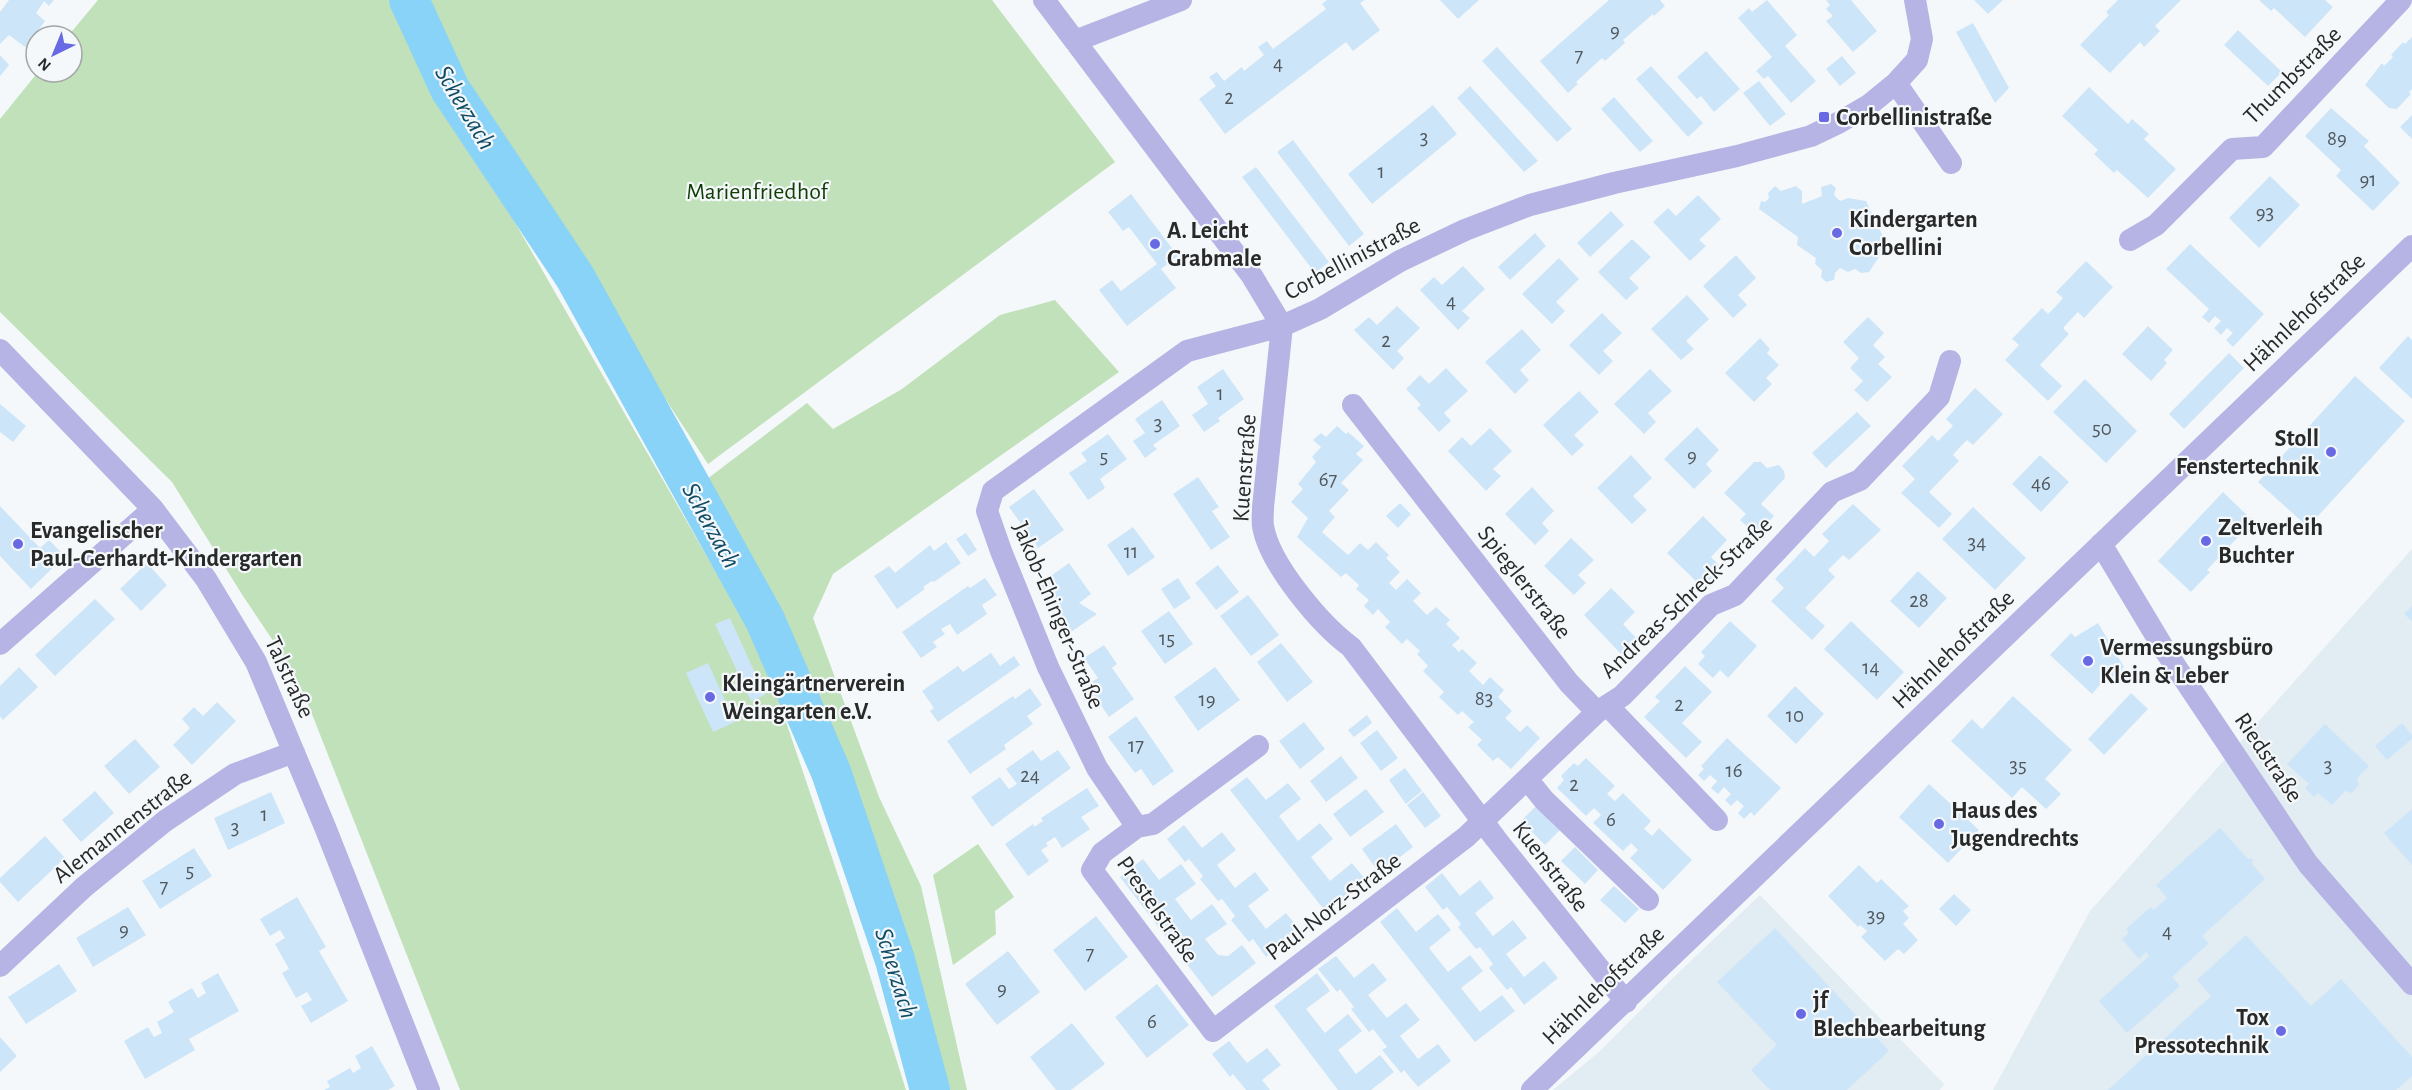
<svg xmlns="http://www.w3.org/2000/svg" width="2412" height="1090" font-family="'Alegreya Sans',sans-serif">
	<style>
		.built { fill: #e2ecf3 }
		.green { fill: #c0e1b9 }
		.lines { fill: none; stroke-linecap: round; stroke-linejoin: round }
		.river { stroke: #89d2f8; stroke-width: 40 }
		.building { fill: #cde5f8 }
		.minor { stroke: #b5b4e4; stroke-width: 22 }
		.poi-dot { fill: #676ae3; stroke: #f5f8fa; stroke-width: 2 }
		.labels { text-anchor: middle; stroke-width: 4.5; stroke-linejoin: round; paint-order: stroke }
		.number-label { font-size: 21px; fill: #51585d }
		.street-label { font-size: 24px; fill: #282929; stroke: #f5f8fa }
		.poi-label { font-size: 24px; font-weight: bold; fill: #282929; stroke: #f5f8fa; text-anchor: start }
		.park-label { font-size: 24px; fill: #103d04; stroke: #f5f8fa }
		.water-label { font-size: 26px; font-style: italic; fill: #114c66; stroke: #f5f8fa }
	</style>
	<rect width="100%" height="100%" fill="#f5f8fa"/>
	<path class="built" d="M2412,549V1090H1993L2090,911Z
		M1760,895L1944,1084L1940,1090H1553L1600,1051L1675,976Z"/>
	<path class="green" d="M98,0H397L422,61L763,654L842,887L906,1090H460L308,704L292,669L243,596L172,482L0,312V119L38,72H72V36H68Z
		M417,0H992L1115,162L708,464L438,52Z
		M1055,300L1119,372L833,574L813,618L879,797L921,886L967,1090H928L916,1040L774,634L694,489L807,403L833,429L902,389L1000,315Z
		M978,844L1014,897L995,911L996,934L953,965L933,875Z"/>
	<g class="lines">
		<path class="river" d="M409,0L450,89L575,277L765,620L831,772L895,960L930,1090"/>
	</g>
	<path class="building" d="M9,0H54L49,6L44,1L36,13L45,21L35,35L36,49L33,53L9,35L0,44V12Z
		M1327,0H1365L1360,3L1380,30L1353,51L1346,42L1225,134L1199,99L1216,86L1209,77L1217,72L1224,81L1242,67L1244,71L1264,55L1258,47L1267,41L1273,49L1326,9L1322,4Z
		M1440,0H1479L1458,19Z
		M1609,0H1660L1665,6L1654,16L1653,14L1623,40L1625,43L1605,61L1602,58L1576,82L1578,84L1568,93L1540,61Z
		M1767,0L1797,35L1785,46L1816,81L1791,103L1768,76L1764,79L1756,71L1772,57L1738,18L1749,8L1752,12Z
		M1826,0H1851L1877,31L1853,52L1826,21L1833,16L1826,9L1830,5Z
		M1974,0H2003L1988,14Z
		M2118,0H2181L2155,26L2160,31L2144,47L2140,42L2110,73L2080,45L2109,15L2106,12Z
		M2259,0H2325L2333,7L2305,37L2274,8L2271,11Z
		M1973,23L2009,88L1995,103L1956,32Z
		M2238,30L2282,72L2268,86L2224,45Z
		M2412,37V89L2409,92L2411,94L2397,109L2389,108L2365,85L2382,63L2384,66L2393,57L2391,55L2403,42L2405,44Z
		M1497,47L1572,129L1557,142L1482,61Z
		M1706,51L1740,89L1714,112L1701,96L1697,99L1677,77Z
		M0,55L9,65L0,76Z
		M1842,56L1856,73L1840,86L1826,69Z
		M1651,66L1703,123L1688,137L1636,79Z
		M1759,81L1786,114L1770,126L1743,93Z
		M1470,86L1538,161L1524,172L1457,98Z
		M2089,87L2128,124L2132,119L2149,134L2144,139L2176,169L2148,198L2117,170L2114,173L2094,154L2098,150L2062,116Z
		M1614,97L1653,141L1640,152L1601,109Z
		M1433,105L1457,134L1372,204L1348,174Z
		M2331,108L2369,141L2364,146L2400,183L2373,211L2336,176L2341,170L2305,136Z
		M2412,115V139L2400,127Z
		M1293,140L1364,234L1349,246L1277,152Z
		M1256,167L1329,262L1315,273L1242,177Z
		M2270,176L2300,205L2259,248L2229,218Z
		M1831,184L1836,188L1834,195L1840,201L1848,198L1866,201L1887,245L1869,272L1861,273L1855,269L1848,272L1840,268L1835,273L1834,280L1826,282L1821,277L1822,270L1815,264L1816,258L1797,245L1798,237L1759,209L1761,201L1765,202L1769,198L1768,193L1775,186L1781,191L1796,186L1802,191V204L1822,196L1821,187Z
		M1131,194L1178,256L1161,269L1176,288L1127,326L1099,290L1112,280L1121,291L1157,264L1129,227L1123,231L1108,212Z
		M1698,195L1721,219L1699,240L1706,246L1690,261L1653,222L1668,208L1676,216Z
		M1611,211L1624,225L1590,257L1577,243Z
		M1535,233L1546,246L1510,280L1498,267Z
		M1632,239L1651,257L1629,278L1639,288L1626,300L1598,272Z
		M2190,244L2264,314L2233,347L2226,340L2233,333L2227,328L2221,335L2214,328L2221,321L2215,316L2209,323L2202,317L2209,309L2166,269Z
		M1736,255L1756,278L1738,295L1747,305L1733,318L1703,286Z
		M1559,258L1579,279L1556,302L1565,311L1552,324L1522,294Z
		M2086,261L2113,287L2084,318L2078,312L2063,328L2069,334L2040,365L2062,386L2048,401L2005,360L2019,345L2012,339L2042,308L2048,314L2056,306L2063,298L2056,292Z
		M1463,266L1485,289L1462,311L1470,318L1458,330L1420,290L1434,277L1442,285Z
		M1687,295L1709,319L1686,341L1694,349L1681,360L1651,329Z
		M1397,306L1420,328L1397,351L1404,358L1393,370L1354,330L1369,317L1377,325Z
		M1602,313L1622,333L1603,351L1613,361L1599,375L1569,345Z
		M1868,317L1884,333L1873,345L1885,357L1878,364L1892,377L1867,402L1854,390L1863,381L1850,368L1859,358L1843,342Z
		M2148,326L2173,350L2164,360L2167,363L2151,381L2122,354Z
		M1522,329L1541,350L1520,370L1529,380L1515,394L1485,362Z
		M2408,336L2412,340V399L2379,368Z
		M1760,338L1770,349L1767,353L1779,365L1766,378L1772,384L1754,402L1725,373Z
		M2229,353L2244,368L2184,429L2169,414Z
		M1446,368L1468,391L1444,413L1451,421L1439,432L1417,408L1421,405L1406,389L1420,375L1429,384Z
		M1223,369L1244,399L1218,418L1220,421L1204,432L1192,415L1208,404L1197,387Z
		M1650,369L1672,391L1648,413L1656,422L1644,434L1614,404Z
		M2355,376L2405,421L2308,527L2258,482Z
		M2085,379L2137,431L2106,463L2053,412Z
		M1975,388L2003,414L1973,445L1967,440L1960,447L1953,455L1959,461L1929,492L1952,514L1939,528L1901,493L1915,479L1902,466L1932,435L1938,441L1953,426L1946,419Z
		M1579,391L1599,412L1574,435L1584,445L1572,456L1543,425Z
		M1162,400L1180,426L1153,445L1157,449L1145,458L1133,441L1145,433L1135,419Z
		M0,404L26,426L13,442L0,432Z
		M1857,412L1871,426L1826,468L1812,453Z
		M1337,426L1346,434L1348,432L1364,446L1356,454L1363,460L1341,483L1349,490L1329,511L1335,517L1322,532L1348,555L1360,543L1368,550L1376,542L1389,555L1386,558L1400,572L1389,583L1396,590L1407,579L1421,593L1413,601L1427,615L1436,607L1450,620L1446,624L1460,638L1452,645L1459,652L1462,649L1477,663L1469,671L1483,685L1490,677L1504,690L1498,697L1512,711L1505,718L1520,732L1527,725L1540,738L1511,769L1498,757L1493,761L1477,745L1482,740L1468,727L1474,722L1462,711L1458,715L1439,697L1444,692L1423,671L1428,666L1417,654L1420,651L1407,639L1402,644L1385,627L1390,622L1378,609L1373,615L1364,606L1369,600L1356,589L1359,585L1346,573L1341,577L1297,537L1308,518L1291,502L1303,489L1298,484L1316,462L1312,457L1321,447L1313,440L1321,433L1326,437Z
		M1697,427L1719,450L1706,464L1712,471L1694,489L1664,459Z
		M1490,428L1512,451L1493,469L1501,476L1486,491L1448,451L1462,437L1471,446Z
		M1108,434L1127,459L1100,479L1105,488L1088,500L1069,473L1087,461L1081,453Z
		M1631,455L1652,478L1633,496L1647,510L1632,524L1597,488Z
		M2040,455L2069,482L2041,512L2012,484Z
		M1754,462H1761L1767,468L1779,465L1784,471L1785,478L1761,504L1774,516L1756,535L1740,520L1746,514L1724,493Z
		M1198,477L1219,507L1212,511L1230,537L1211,550L1173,494Z
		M1532,487L1554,511L1542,523L1549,531L1535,545L1505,514Z
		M1034,489L1064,530L1038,548L1034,541L1026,546L1019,537L1027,532L1009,507Z
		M2223,492L2253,521L2207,570L2210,572L2191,592L2158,561Z
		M1400,503L1411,514L1398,528L1386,516Z
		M1853,504L1881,530L1849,560L1843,555L1828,570L1835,577L1805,608L1825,626L1812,640L1771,601L1784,588L1775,579L1805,548L1814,557L1829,541L1822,534Z
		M0,506L40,548L49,540L65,556L31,589L0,556Z
		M1973,507L2026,558L1995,590L1942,539Z
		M1703,516L1727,540L1711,557L1722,568L1703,588L1667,553Z
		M1133,527L1155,557L1128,576L1107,545Z
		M966,533L977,550L968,556L956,539Z
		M1571,538L1594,560L1578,575L1586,583L1574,595L1544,566Z
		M946,542L961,563L934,582L932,581L923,587L925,589L897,609L874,576L889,566L895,573L930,545L934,551Z
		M147,563L167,585L141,611L120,589Z
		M1069,563L1091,594L1079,603L1097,614L1071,632L1038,585Z
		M1218,565L1239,592L1216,610L1195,583Z
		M1918,571L1947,598L1919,628L1890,601Z
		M985,578L997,595L982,605L987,614L957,635L950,624L941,629L945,634L933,642L937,647L921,658L902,632L968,586L970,588Z
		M1178,578L1191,598L1174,609L1161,589Z
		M1611,588L1635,612L1623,624L1637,639L1621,654L1584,615Z
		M1248,595L1279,635L1251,656L1220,616Z
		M95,599L115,619L55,676L35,655Z
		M2412,606V621L2404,614Z
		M1169,611L1193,644L1165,664L1141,631Z
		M730,618L765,695L751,701L715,624Z
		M1730,621L1757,646L1728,678L1720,670L1713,678L1698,664L1705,656L1701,652Z
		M1851,621L1904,672L1877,700L1824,649Z
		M2098,623L2124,667L2109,684L2105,679L2092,694L2050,655L2071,633L2075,637Z
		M1281,643L1313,682L1287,702L1257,662Z
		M1104,645L1117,664L1112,668L1134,699L1109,717L1087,685L1098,678L1084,658Z
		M991,653L1000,666L1014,656L1020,665L938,722L930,711L934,708L922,691L958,666L963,672Z
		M708,663L735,722L713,732L686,673Z
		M1685,666L1712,692L1682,723L1702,742L1686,758L1644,717L1660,701L1655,697Z
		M19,667L38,687L3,720L0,716V686Z
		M1215,667L1240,700L1198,731L1174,697Z
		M1795,686L1824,714L1796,744L1767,716Z
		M1030,688L1042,705L1027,716L1033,724L1004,745L1006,749L970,774L947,741L1013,696L1015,699Z
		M2131,693L2148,709L2104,755L2088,739Z
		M2013,696L2072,750L2045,779L2061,794L2046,809L2022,787L2012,798L1951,741L1972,719L1982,729Z
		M217,702L236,721L192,765L173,745L190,728L182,719L194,707L203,716Z
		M1367,715L1372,723L1354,737L1348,730Z
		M1136,716L1174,771L1153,786L1141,769L1135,773L1108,737Z
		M1304,722L1325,749L1300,769L1279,741Z
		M2402,723L2412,735V739L2387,760L2375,746Z
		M2325,724L2369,766L2357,778L2359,785L2352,793L2345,791L2332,805L2318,793L2314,797L2305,788L2309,784L2287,764Z
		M1377,730L1398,758L1381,771L1360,743Z
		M1727,738L1781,788L1754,816L1751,812L1744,819L1738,813L1744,806L1737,800L1731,806L1725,800L1731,794L1724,787L1718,794L1711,788L1717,781L1710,775L1704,781L1698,775L1704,769L1701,766Z
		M135,739L160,767L129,794L104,766Z
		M1033,750L1041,761L1058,750L1071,768L992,827L971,797L1000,777L1009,789L1017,784L1006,769Z
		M1341,756L1358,778L1326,802L1310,781Z
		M1586,758L1615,786L1607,794L1615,801L1623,793L1651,821L1644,829L1652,836L1659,828L1692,860L1663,890L1630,858L1638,850L1631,843L1623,851L1593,823L1601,815L1594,808L1586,816L1557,788L1564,780L1561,776L1574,763L1578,766Z
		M1405,768L1422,791L1406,804L1389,780Z
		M1247,777L1266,800L1288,783L1301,799L1279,816L1298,841L1320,823L1333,839L1311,857L1330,881L1352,863L1365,879L1325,911L1230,790Z
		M1929,784L1979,830L1948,863L1899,817Z
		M1087,788L1099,806L1081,817L1090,829L1062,848L1055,837L1046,843L1048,846L1041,850L1049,861L1028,876L1005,844L1033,824L1034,827L1043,821L1041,818Z
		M1366,789L1384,812L1350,837L1333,814Z
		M95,791L114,813L81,842L62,820Z
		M271,792L285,823L228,850L214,818Z
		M1423,792L1441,816L1425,828L1407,805Z
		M1536,806L1560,830L1545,845L1521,821Z
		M2412,809V865L2384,833Z
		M1396,824L1413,847L1379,873L1362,849Z
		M1184,825L1202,848L1222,832L1236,850L1217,865L1235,888L1255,872L1269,890L1248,906L1266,929L1286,913L1300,930L1266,957L1253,939L1249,942L1231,920L1235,916L1222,899L1218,901L1200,879L1203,876L1189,859L1185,862L1167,839Z
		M2220,828L2248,859H2253L2252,864L2265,879L2202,936L2209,943L2172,977L2180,986L2127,1033L2099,1001L2149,956L2146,952L2139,959L2122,939L2129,933L2126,929L2151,907L2154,910L2167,898L2156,885Z
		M45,836L65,858L18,902L0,882V878Z
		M1575,847L1598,870L1585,884L1561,861Z
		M194,848L212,876L160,909L142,881Z
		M1143,859L1159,880L1181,864L1196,884L1175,899L1191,920L1212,904L1227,924L1205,939L1218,955L1228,956L1242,945L1256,963L1212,997L1120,877Z
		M1859,865L1877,883L1881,879L1909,906L1903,911L1909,918L1903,924L1918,940L1904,954L1898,949L1885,961L1861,937L1867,931L1860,925L1858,927L1828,896Z
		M1442,873L1460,896L1480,880L1494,898L1475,913L1493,936L1513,920L1527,938L1506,954L1524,977L1544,961L1558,978L1524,1005L1511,987L1507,990L1489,968L1493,964L1480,947L1476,949L1458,927L1461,924L1447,907L1443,910L1425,887Z
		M1614,886L1639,909L1625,923L1600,900Z
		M1954,894L1971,910L1956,926L1939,909Z
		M297,897L326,947L319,951L348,1001L311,1023L301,1006L312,1000L307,992L296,998L282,973L289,969L275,944L285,938L280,930L270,936L260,919Z
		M128,907L146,935L93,967L76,938Z
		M1397,908L1416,932L1438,914L1451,930L1429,948L1448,972L1470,955L1483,971L1461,988L1480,1012L1502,995L1515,1011L1475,1042L1380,922Z
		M1096,916L1128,957L1085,991L1053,950Z
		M1775,928L1889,1051L1847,1090H1770L1751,1070L1777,1045L1717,982Z
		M2246,935L2311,1006L2341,979L2412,1057V1076L2396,1090H2108L2211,996L2197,980Z
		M1008,951L1040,992L997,1025L965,984Z
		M1336,956L1354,978L1373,963L1387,980L1368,995L1387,1018L1406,1003L1420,1020L1400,1036L1418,1059L1438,1044L1451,1061L1418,1087L1404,1070L1401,1073L1382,1050L1387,1047L1373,1029L1369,1032L1351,1009L1354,1007L1340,989L1337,992L1318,969Z
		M59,964L77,991L26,1024L8,997Z
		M218,973L239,1011L189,1039L195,1050L145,1079L124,1041L148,1027L154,1037L162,1033L157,1022L174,1012L168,1002L192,988L198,998L206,993L201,983Z
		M1317,973L1330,991L1306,1009L1325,1033L1348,1014L1362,1031L1338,1050L1356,1074L1380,1055L1394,1072L1371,1090H1338L1274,1006Z
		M1157,984L1189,1025L1147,1058L1115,1017Z
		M1072,1023L1105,1064L1071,1090H1056L1030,1057Z
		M0,1037L17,1056L0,1072Z
		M1229,1041L1247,1063L1267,1048L1281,1065L1262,1080L1270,1090H1246L1233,1074L1230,1077L1212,1054Z
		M372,1046L395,1086L388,1090H324L330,1087L327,1081L350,1068L353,1073L361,1068L355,1056Z"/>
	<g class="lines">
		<path class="minor" d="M1044,0L1252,276L1282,326L1263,507C1263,514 1262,520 1263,526C1269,564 1321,625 1351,647L1496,839L1626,1002
			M1075,41L1181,0
			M1896,83L1951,163
			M2130,240L2156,225L2232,149L2263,147L2401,0
			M0,350L153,509L206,579L256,662L325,827L429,1090
			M1353,405L1569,683L1597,712
			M2101,544L2164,649L2308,864L2412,984
			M0,644L153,509
			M1609,707L1717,820
			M1258,746L1153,824L1137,827L1097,768L1048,667L1001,551L987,511L993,491L1187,351L1282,326L1320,309L1400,261L1465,230L1530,205L1614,183L1737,156L1811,136L1840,122L1869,105L1896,83L1917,60L1922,39L1915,0
			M1527,779L1544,800L1648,900
			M1137,827L1102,853L1092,870L1213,1031L1466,837L1597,712L1622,696L1711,605L1735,595L1832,492L1860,480L1939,397L1950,361
			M0,966L84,887L165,821L235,774L294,752
			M1532,1090L2412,246"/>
	</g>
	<g class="poi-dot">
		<rect x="1818" y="111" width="12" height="12" rx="3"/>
		<circle cx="1837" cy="233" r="6"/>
		<circle cx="1155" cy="244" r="6"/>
		<circle cx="2331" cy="452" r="6"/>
		<circle cx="2206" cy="541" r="6"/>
		<circle cx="18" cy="544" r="6"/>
		<circle cx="2088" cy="661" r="6"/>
		<circle cx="710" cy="697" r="6"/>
		<circle cx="1939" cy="824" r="6"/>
		<circle cx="1801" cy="1014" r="6"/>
		<circle cx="2281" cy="1031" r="6"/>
	</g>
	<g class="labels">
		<g class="number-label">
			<text x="1615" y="37">9</text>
			<text x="1579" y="62">7</text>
			<text x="1278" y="70">4</text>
			<text x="1229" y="104">2</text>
			<text x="1424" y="144">3</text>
			<text x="2337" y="145">89</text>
			<text x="1381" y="178">1</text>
			<text x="2368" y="186">91</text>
			<text x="2265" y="219">93</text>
			<text x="1451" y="308">4</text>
			<text x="1386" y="347">2</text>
			<text x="1220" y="400">1</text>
			<text x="1158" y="430">3</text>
			<text x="2102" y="435">50</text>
			<text x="1692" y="462">9</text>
			<text x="1104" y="463">5</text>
			<text x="1328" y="486">67</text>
			<text x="2041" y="490">46</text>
			<text x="1977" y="549">34</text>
			<text x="1131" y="558">11</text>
			<text x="1919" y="607">28</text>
			<text x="1167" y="645">15</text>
			<text x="1871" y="674">14</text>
			<text x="1484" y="705">83</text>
			<text x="1207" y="706">19</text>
			<text x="1679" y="711">2</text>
			<text x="1795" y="722">10</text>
			<text x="1136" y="752">17</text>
			<text x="2018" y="772">35</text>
			<text x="2328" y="772">3</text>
			<text x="1734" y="777">16</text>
			<text x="1030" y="782">24</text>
			<text x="1574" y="791">2</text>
			<text x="264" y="821">1</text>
			<text x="1611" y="826">6</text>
			<text x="235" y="834">3</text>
			<text x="190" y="877">5</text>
			<text x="164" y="893">7</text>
			<text x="1876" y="922">39</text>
			<text x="124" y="936">9</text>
			<text x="2167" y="938">4</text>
			<text x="1090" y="960">7</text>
			<text x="1002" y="995">9</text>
			<text x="1152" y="1028">6</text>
		</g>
		<g class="street-label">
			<text transform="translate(2292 75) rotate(-45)" y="8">Thumbstraße</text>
			<text transform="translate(1352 258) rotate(-28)" y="8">Corbellinistraße</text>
			<text transform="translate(2304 312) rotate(-44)" y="8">Hähnlehofstraße</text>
			<text transform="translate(1244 468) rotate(-86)" y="8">Kuenstraße</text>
			<text transform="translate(1525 582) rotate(52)" y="8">Spieglerstraße</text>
			<text transform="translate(1686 597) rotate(-43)" y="8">Andreas-Schreck-Straße</text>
			<text transform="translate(1059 615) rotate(67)" y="8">Jakob-Ehinger-Straße</text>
			<text transform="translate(1953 649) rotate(-44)" y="8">Hähnlehofstraße</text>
			<text transform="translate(290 677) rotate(65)" y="8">Talstraße</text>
			<text transform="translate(2269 757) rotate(56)" y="8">Riedstraße</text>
			<text transform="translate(122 826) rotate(-38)" y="8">Alemannenstraße</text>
			<text transform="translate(1551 866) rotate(52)" y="8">Kuenstraße</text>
			<text transform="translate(1333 906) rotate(-37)" y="8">Paul-Norz-Straße</text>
			<text transform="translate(1158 909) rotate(55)" y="8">Prestelstraße</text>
			<text transform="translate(1603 985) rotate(-44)" y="8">Hähnlehofstraße</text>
		</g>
		<g class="poi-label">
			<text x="1836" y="125">Corbellinistraße</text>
			<text x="1849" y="227">Kindergarten<tspan x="1849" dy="28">Corbellini</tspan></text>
			<text x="1167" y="238">A. Leicht<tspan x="1167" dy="28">Grabmale</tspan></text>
			<text x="2319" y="446" text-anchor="end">Stoll<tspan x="2319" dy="28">Fenstertechnik</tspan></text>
			<text x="2218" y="535">Zeltverleih<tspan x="2218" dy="28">Buchter</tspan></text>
			<text x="30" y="538">Evangelischer<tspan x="30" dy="28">Paul-Gerhardt-Kindergarten</tspan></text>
			<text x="2100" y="655">Vermessungsbüro<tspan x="2100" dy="28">Klein &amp; Leber</tspan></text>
			<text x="722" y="691">Kleingärtnerverein<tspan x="722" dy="28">Weingarten e.V.</tspan></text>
			<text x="1951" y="818">Haus des<tspan x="1951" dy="28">Jugendrechts</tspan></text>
			<text x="1813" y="1008">jf<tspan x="1813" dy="28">Blechbearbeitung</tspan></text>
			<text x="2269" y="1025" text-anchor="end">Tox<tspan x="2269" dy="28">Pressotechnik</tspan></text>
		</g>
		<g class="park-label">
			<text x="757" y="199">Marienfriedhof</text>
		</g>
		<g class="water-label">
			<text transform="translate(466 107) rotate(59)" y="9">Scherzach</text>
			<text transform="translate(712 525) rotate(61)" y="9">Scherzach</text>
			<text transform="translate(897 973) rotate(73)" y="9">Scherzach</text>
		</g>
	</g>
	<g transform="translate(54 54) rotate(223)"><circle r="28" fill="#f5f8fa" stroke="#a3a5a6" stroke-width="1.5"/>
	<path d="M0-4.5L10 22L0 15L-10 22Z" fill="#676ae3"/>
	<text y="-9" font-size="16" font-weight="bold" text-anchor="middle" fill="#282929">N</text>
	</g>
</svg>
